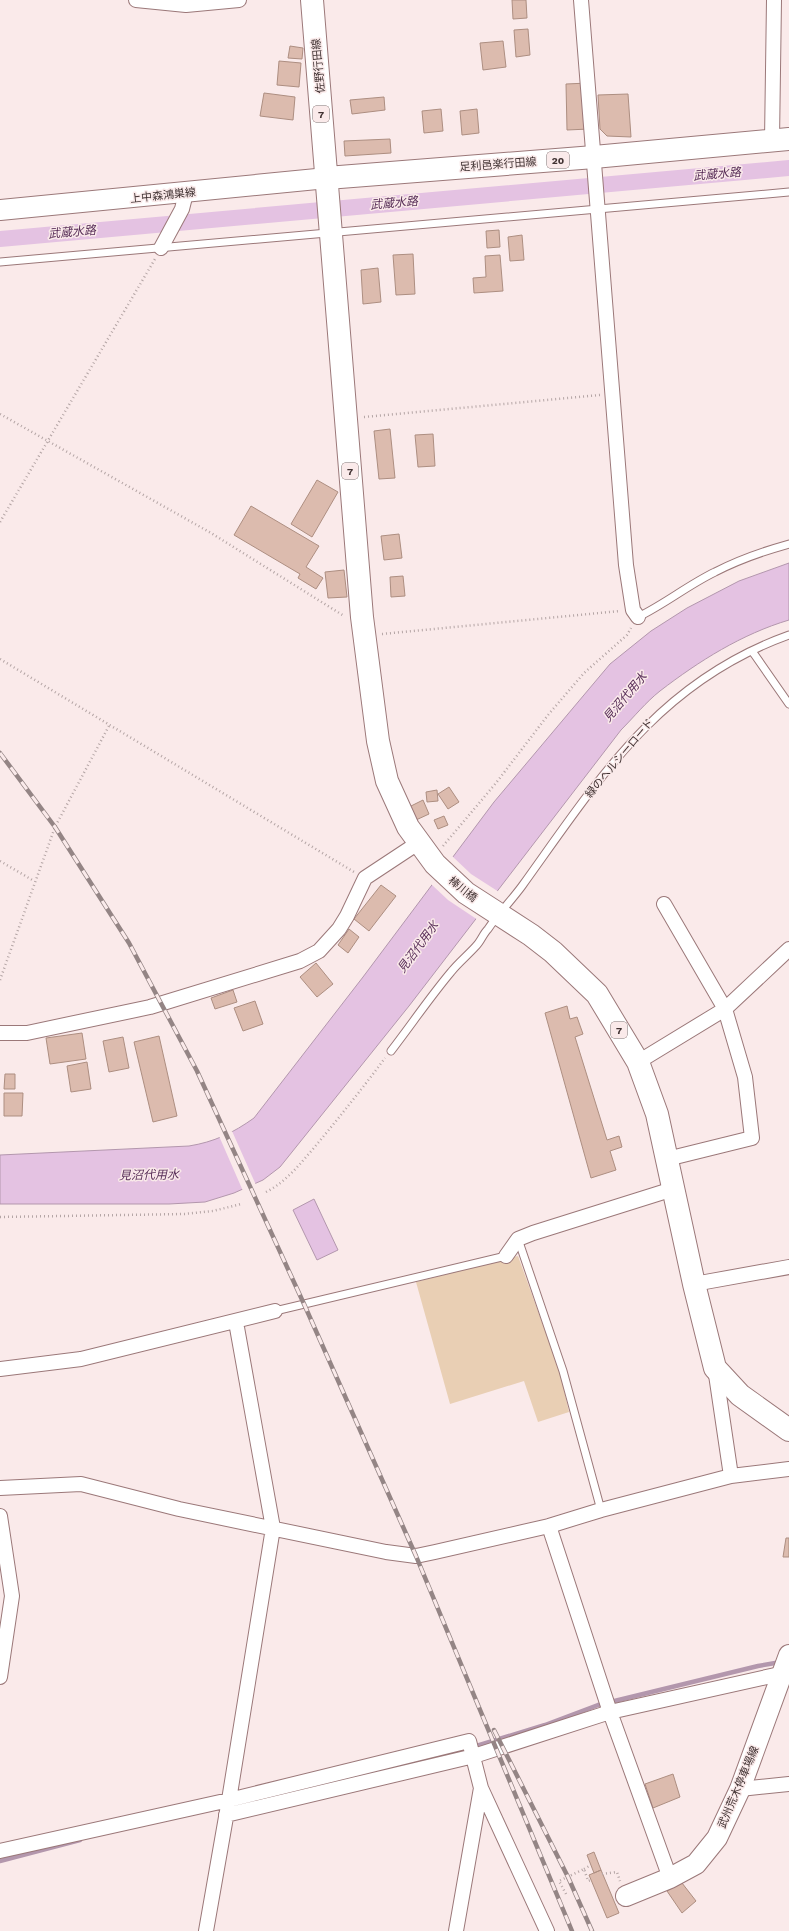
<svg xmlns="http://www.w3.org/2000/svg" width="789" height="1931" font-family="'Work Sans','Noto Sans JP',sans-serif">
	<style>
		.green { fill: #e9cfb4 }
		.water { fill: #e4c2e2; stroke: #b397ad }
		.pier { fill: #faeaea }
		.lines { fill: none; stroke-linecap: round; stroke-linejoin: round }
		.stream { stroke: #b397ad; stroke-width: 4.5 }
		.canal { stroke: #e4c2e2; stroke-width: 16 }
		.building { fill: #dcbbae; stroke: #ad8e81 }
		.lane-casing { stroke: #9b7879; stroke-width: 9 }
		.street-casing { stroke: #9b7879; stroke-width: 16 }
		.secondary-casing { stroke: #9b7879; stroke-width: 22 }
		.primary-casing { stroke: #9b7879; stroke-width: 24 }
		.path { stroke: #b4a5a5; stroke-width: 2.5; stroke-dasharray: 1 3; stroke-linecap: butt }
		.lane { stroke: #fff; stroke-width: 7 }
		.street { stroke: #fff; stroke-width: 14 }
		.secondary { stroke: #fff; stroke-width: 20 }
		.primary { stroke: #fff; stroke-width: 22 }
		.rail-casing { stroke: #948585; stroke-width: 4.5 }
		.rail { stroke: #faeaea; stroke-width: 3; stroke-dasharray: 9; stroke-linecap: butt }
		.labels { text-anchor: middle; stroke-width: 3; stroke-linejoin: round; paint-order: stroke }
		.shield { fill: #faeaea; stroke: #786969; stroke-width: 1 }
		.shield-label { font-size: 10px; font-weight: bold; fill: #403232 }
		.street-label { font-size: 11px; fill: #403232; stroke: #faeaea }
		.water-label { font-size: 12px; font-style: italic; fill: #592f59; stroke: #faeaea }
	</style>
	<rect width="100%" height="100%" fill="#faeaea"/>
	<path class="green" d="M518,1256L560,1372L569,1412L538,1422L524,1381L450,1404L416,1282Z"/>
	<path class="water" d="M789,563V620C742,634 699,661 660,691C646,702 634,717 621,730L409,1006L280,1167L263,1180L234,1193L205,1202L169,1204H0V1155L189,1146C214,1142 233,1133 254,1118L363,977L494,802L610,664L651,631L687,608L739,581Z
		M314,1199L338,1250L317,1260L293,1210Z"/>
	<path class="pier" d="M452,856L471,874L499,892L478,920L448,900L431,884Z
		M232,1131L256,1185L243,1191L219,1136Z"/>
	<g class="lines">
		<path class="stream" d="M473,1747L545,1725L598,1705L758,1666L781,1662
			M0,1861L80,1840"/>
		<path class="canal" d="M0,239L789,168"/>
	</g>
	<path class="building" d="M512,0H526L527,18L513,19Z
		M528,29L530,55L516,57L514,30Z
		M503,41L506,67L483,70L480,43Z
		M290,46L303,48L302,59L288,58Z
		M279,61L301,63L299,87L277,85Z
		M588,83L589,129L567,130L566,84Z
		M264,93L295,97L293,120L260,116Z
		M628,94L631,137L607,136L600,129L598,95Z
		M384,97L385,110L352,114L350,100Z
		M441,109L443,131L424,133L422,111Z
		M477,109L479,133L462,135L460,111Z
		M390,139L391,153L345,156L344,141Z
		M499,230L500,247L487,248L486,231Z
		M522,235L524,260L510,261L508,237Z
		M413,254L415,294L396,295L393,255Z
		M500,255L503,291L474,293L473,278L486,277L485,256Z
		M378,268L381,302L363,304L361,270Z
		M390,429L395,478L379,479L374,431Z
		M433,434L435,466L418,467L415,435Z
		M317,480L338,492L312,537L291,524Z
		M251,506L319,546L306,567L323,578L316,589L298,578L300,574L234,535Z
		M399,534L402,558L384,560L381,536Z
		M344,570L347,597L328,598L325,572Z
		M403,576L405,596L391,597L390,577Z
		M449,787L459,802L448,809L438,794Z
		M437,790L438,801L427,802L426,792Z
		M423,800L429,814L416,820L409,807Z
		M444,816L448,825L438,829L434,820Z
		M381,885L396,896L369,931L354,919Z
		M349,929L359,937L348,953L338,945Z
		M316,963L333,984L317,997L300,977Z
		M233,990L237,1002L215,1009L211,998Z
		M255,1001L263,1024L243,1031L234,1008Z
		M567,1006L570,1019L577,1017L583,1034L575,1037L607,1140L619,1136L622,1147L610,1151L616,1170L591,1178L545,1013Z
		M82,1033L86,1059L50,1064L46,1038Z
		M159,1036L177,1116L153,1122L134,1042Z
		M123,1037L129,1068L109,1072L103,1041Z
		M87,1062L91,1089L71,1092L67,1066Z
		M5,1074H15V1089H4Z
		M4,1093H23L22,1116H4Z
		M786,1538H789V1557H783Z
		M673,1774L680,1797L653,1808L645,1784Z
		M594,1852L601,1870L594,1873L587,1855Z
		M601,1870L619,1913L607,1918L589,1875Z
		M682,1883L696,1901L682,1913L667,1891Z"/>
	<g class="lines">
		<defs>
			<path id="lane" d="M0,262L789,192
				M638,617C665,604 688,585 715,572C738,560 764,551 789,544
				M752,651L789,704
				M391,1051C411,1025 430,997 451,972C458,963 468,955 476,946C481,941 483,934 488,929C498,914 511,901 522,886C599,779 658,682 789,635
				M518,1239L563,1371L601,1510
				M275,1311L506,1256"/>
			<path id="street" d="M136,0L186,5L239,0
				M581,0L626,565L633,610L638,617
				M772,140L774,0
				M161,248L182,209L186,193
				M664,904L725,1009L745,1077L752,1138L667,1159
				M0,1033H27L150,1007L300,961L319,951L339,929L347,916L365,878L418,843
				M638,1062L725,1009L789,949
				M506,1256L518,1239L533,1233L673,1189
				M694,1284L789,1267
				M715,1368L731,1476
				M0,1369L81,1359L275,1311
				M0,1488L81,1484L179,1509L386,1552L416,1556L435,1552L549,1526L601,1510L731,1476L789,1469
				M0,1516L12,1596L0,1677
				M549,1526L610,1712L670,1878
				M481,1788L547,1931
				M740,1789L789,1784
				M226,1815L474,1756L610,1712L789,1672
				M0,1851L229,1800L469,1741L481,1788L456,1931
				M206,1931L229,1800L273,1528L236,1322"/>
			<path id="secondary" d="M0,210L327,178
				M626,1896L670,1878L696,1864L717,1838L740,1789L789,1655"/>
			<path id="primary" d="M312,0L362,617L378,741L387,781L408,827L435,864L466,893L531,935L553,952L597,994L638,1062L657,1114L694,1284L715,1368L740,1395L789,1430
				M327,178L594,157L789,139"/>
		</defs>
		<use href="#lane" class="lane-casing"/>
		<use href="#street" class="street-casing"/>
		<use href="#secondary" class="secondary-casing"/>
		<use href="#primary" class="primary-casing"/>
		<path class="path" d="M0,414L211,533L344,616
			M364,417L600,395
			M0,522L155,259
			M382,634L620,611
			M0,659L354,872
			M443,846L496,783L548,715L584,673L627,635L631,628
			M0,861L34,881
			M0,980L55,827L110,724
			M266,1192C286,1182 299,1165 313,1149C338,1119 362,1089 385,1058
			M0,1217L184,1214L213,1211L241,1204
			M584,1869L591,1865
			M602,1874L617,1872L620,1881
			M566,1894L559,1881L584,1869L588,1881L591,1880"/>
		<use href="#lane" class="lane"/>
		<use href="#street" class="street"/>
		<use href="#secondary" class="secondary"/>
		<use href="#primary" class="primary"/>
		<defs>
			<path id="rail" d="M0,753L55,827L129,943L197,1071L304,1304L416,1556L572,1931
				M494,1730L568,1877L592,1931"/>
		</defs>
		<use href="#rail" class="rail-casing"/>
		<use href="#rail" class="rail"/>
	</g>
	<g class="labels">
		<g class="shield">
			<rect x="313" y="106" width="16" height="16" rx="3"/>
			<rect x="547" y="152" width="22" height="16" rx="3"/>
			<rect x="342" y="463" width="16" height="16" rx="3"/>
			<rect x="611" y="1022" width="16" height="16" rx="3"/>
		</g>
		<g class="shield-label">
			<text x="321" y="118">7</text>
			<text x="558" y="164">20</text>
			<text x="350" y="475">7</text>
			<text x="619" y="1034">7</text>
		</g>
		<g class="street-label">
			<text transform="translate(318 66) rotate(-95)" y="4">佐野行田線</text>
			<text transform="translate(498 164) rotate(-4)" y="4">足利邑楽行田線</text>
			<text transform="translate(163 195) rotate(-6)" y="4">上中森鴻巣線</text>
			<text transform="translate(619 758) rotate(-50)" y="4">緑のヘルシーロード</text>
			<text transform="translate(463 889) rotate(39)" y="4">棒川橋</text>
			<text transform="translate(738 1787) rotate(-67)" y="4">武州荒木停車場線</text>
		</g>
		<g class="water-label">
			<text transform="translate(717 174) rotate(-5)" y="4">武蔵水路</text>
			<text transform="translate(394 203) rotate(-5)" y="4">武蔵水路</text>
			<text transform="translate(72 232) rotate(-5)" y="4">武蔵水路</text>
			<text transform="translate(625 697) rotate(-50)" y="4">見沼代用水</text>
			<text transform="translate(418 947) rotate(-54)" y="4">見沼代用水</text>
			<text transform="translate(149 1175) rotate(-1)" y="4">見沼代用水</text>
		</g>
	</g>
</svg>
